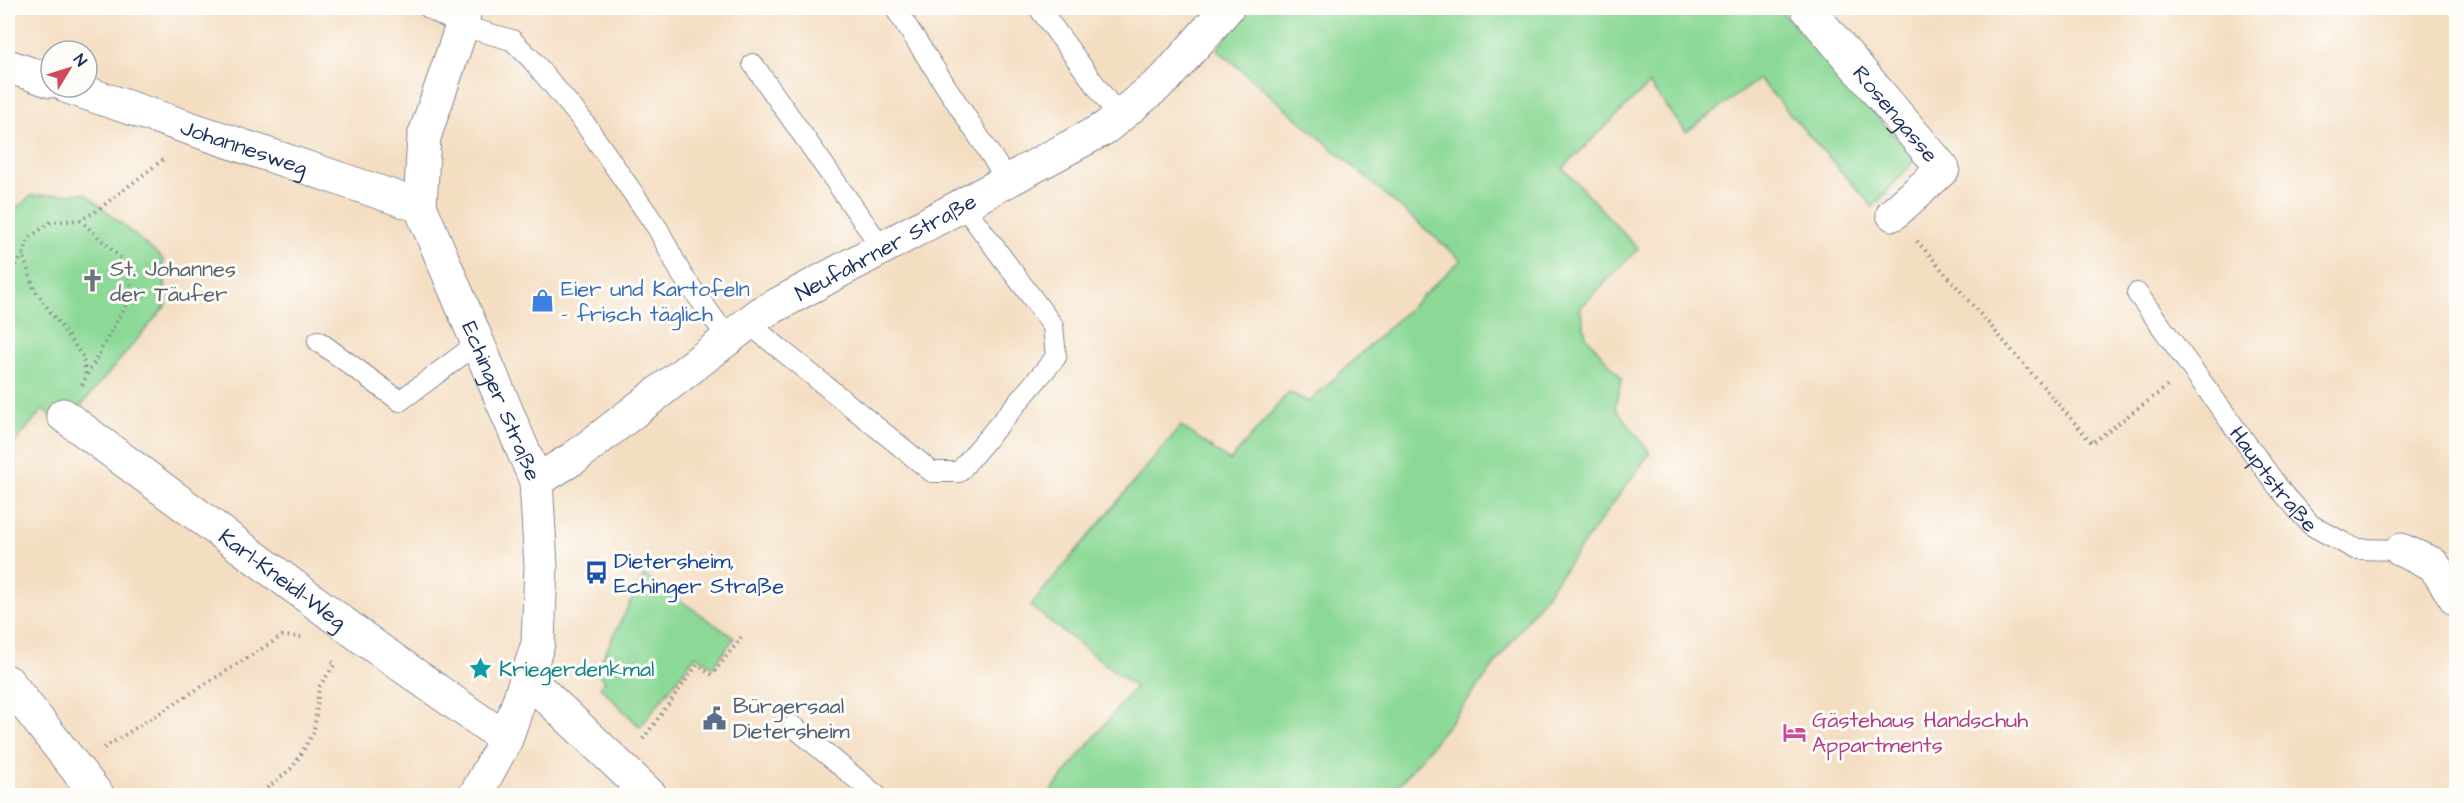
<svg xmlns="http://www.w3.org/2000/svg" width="2464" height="803" font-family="'Architects Daughter',sans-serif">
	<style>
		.green { fill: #8cd997; stroke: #54847a; stroke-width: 1.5 }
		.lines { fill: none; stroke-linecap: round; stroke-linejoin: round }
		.service-casing { stroke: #888690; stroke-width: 22 }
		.minor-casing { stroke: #888690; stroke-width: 35 }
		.tertiary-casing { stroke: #888690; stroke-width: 35 }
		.path { stroke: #888690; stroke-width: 4; stroke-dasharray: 1.5 4.5; stroke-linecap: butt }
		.service { stroke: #fff; stroke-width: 20 }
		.minor { stroke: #fff; stroke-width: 33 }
		.tertiary { stroke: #fff; stroke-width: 33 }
		.labels { text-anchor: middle; stroke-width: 6; stroke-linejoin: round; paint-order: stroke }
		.street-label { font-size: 22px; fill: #1b2f5e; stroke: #fdfcf7 }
		.worship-label { font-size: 22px; fill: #5b616d; stroke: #fdfcf7; text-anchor: start }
		.shop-label { font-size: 22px; fill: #366cbe; stroke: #fdfcf7; text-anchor: start }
		.transit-label { font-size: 22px; fill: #164399; stroke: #fdfcf7; text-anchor: start }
		.culture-label { font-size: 22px; fill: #0d838f; stroke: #fdfcf7; text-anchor: start }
		.service-label { font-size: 22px; fill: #4e5e75; stroke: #fdfcf7; text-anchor: start }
		.hotel-label { font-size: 22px; fill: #b23c85; stroke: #fdfcf7; text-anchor: start }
	</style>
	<rect width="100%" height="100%" fill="#fdfcf7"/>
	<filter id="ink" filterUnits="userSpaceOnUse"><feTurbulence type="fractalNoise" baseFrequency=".0167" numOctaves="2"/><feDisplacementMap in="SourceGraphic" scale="12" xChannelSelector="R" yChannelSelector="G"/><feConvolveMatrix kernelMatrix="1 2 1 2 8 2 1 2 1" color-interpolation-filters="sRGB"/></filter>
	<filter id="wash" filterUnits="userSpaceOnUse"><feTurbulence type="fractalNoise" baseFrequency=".008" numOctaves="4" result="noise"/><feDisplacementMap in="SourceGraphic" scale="24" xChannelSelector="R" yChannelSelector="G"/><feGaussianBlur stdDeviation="1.35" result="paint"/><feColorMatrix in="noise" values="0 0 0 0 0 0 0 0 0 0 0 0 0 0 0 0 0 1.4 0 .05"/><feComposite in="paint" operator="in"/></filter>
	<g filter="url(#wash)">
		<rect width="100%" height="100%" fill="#f4dec2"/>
		<path class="green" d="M1248,8H1778L1916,159L1873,207L1759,79L1686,132L1649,84L1563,168L1638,249L1580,308L1586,336L1622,379L1615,407L1650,453L1476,690L1391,795H1048L1135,687L1030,606L1181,426L1230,461L1289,392L1309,402L1461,260L1217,49Z
			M85,193L163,259L167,304L63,427L43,409L8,451V215L31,196Z
			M644,575L734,638L713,667L696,655L640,727L600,687L605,681L596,671Z"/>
	</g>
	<g filter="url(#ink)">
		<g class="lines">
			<defs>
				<g id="service">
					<path d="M429,8L462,26L512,40L532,60L583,121L658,229L682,275L728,338"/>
					<path d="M1039,8L1119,117"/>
					<path d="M897,11L1007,180"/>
					<path d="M753,64L882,248"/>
					<path id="s1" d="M2137,293L2278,487L2311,525L2355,549L2401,550"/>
					<path d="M748,323L932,472H959L1056,357L1053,326L963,205"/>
					<path d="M318,341L400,401L478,343"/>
					<path d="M793,726L877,796"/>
				</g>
				<g id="minor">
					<path id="s2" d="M1807,8L1943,169L1893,214"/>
					<path d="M8,66L51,81"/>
					<path id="s3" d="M68,87L420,206"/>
					<path id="s4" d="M63,415L374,646L506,739"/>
					<path id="s5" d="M536,481L574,458L760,314L1105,128L1166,78L1227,8"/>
					<path d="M2401,550L2433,564L2456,599"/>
					<path d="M527,678L651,796"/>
					<path d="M8,682L98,796"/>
				</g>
				<g id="tertiary">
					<path id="s6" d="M465,8L462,26L424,137L420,206L536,481L541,566L538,644L506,739L475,796"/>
				</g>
			</defs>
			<use href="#service" class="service-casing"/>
			<use href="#minor" class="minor-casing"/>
			<use href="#tertiary" class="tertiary-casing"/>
			<path class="path" d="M80,220L126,263L133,292L86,377
				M1917,241L2092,443L2169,385
				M8,275L23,255
				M82,385L86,377L83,357L34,289L23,255L30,237L51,222L80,220L95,212L165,158
				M643,739L697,665L712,675L744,634
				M104,748L282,636L301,637
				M687,789L694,796
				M37,796L46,789
				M258,796L293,767L314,732L319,687L335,664L332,662"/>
			<use href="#service" class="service"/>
			<use href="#minor" class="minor"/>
			<use href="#tertiary" class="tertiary"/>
		</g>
	</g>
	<defs>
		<symbol id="church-bare" viewBox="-9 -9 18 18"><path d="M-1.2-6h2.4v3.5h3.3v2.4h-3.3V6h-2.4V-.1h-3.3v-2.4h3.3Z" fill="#6b7280" stroke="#fdfcf7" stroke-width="2.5" paint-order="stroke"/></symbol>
		<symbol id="shop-bare" viewBox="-9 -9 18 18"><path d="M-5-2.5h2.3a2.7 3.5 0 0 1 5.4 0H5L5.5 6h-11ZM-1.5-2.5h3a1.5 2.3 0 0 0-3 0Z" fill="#3f7fe0" stroke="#fdfcf7" stroke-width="2.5" paint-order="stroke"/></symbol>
		<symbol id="bus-bare" viewBox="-9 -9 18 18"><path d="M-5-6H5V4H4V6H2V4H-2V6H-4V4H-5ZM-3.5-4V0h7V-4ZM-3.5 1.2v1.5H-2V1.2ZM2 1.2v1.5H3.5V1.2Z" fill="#1a4fb4" stroke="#fdfcf7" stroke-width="2.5" paint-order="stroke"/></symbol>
		<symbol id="sight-bare" viewBox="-9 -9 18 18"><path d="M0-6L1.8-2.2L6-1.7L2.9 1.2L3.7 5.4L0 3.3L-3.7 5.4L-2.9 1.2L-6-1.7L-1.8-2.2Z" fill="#0f9aa8" stroke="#fdfcf7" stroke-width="2.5" paint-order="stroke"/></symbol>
		<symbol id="civic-bare" viewBox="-9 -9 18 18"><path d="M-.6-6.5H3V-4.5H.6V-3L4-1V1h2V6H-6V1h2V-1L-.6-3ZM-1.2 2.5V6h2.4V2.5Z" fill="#5c6f8a" stroke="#fdfcf7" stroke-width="2.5" paint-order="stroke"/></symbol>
		<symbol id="hotel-bare" viewBox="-9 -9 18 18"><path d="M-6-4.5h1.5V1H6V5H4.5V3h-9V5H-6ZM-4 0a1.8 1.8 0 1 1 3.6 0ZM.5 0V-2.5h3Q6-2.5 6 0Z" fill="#d1479c" stroke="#fdfcf7" stroke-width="2.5" paint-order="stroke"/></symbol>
	</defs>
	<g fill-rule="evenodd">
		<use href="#church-bare" x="76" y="264" width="33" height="33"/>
		<use href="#shop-bare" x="526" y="284" width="33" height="33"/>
		<use href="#bus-bare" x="580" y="556" width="33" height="33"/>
		<use href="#sight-bare" x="464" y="652" width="33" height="33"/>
		<use href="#civic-bare" x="698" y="702" width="33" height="33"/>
		<use href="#hotel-bare" x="1778" y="716" width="33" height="33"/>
	</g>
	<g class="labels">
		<g class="street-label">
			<text dy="8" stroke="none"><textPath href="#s2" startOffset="138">Rosengasse</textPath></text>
			<text dy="8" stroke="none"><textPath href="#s3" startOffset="186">Johannesweg</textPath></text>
			<text dy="8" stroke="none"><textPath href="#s5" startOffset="422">Neufahrner Straße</textPath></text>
			<text dy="8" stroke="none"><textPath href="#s6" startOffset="416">Echinger Straße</textPath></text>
			<text dy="8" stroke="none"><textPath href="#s1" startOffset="231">Hauptstraße</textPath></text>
			<text dy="8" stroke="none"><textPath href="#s4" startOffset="274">Karl-Kneidl-Weg</textPath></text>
		</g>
		<g class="worship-label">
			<text x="110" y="276">St. Johannes<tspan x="110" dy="25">der Täufer</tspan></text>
		</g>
		<g class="shop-label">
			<text x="561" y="296">Eier und Kartofeln<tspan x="561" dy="25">- frisch täglich</tspan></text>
		</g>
		<g class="transit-label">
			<text x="614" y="568">Dietersheim,<tspan x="614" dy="25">Echinger Straße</tspan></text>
		</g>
		<g class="culture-label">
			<text x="499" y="676">Kriegerdenkmal</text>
		</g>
		<g class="service-label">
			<text x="733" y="713">Bürgersaal<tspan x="733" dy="25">Dietersheim</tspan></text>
		</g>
		<g class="hotel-label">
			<text x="1812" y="727">Gästehaus Handschuh<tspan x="1812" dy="25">Appartments</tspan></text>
		</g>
	</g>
	<rect width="2464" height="803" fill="none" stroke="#fdfcf7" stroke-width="30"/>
	<g transform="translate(69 69) rotate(52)"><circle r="28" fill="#fdfcf7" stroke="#a3aaba" stroke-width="1.5"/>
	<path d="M0-4.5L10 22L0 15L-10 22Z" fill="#d1495b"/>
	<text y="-9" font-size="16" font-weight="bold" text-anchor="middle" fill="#1b2f5e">N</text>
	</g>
</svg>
